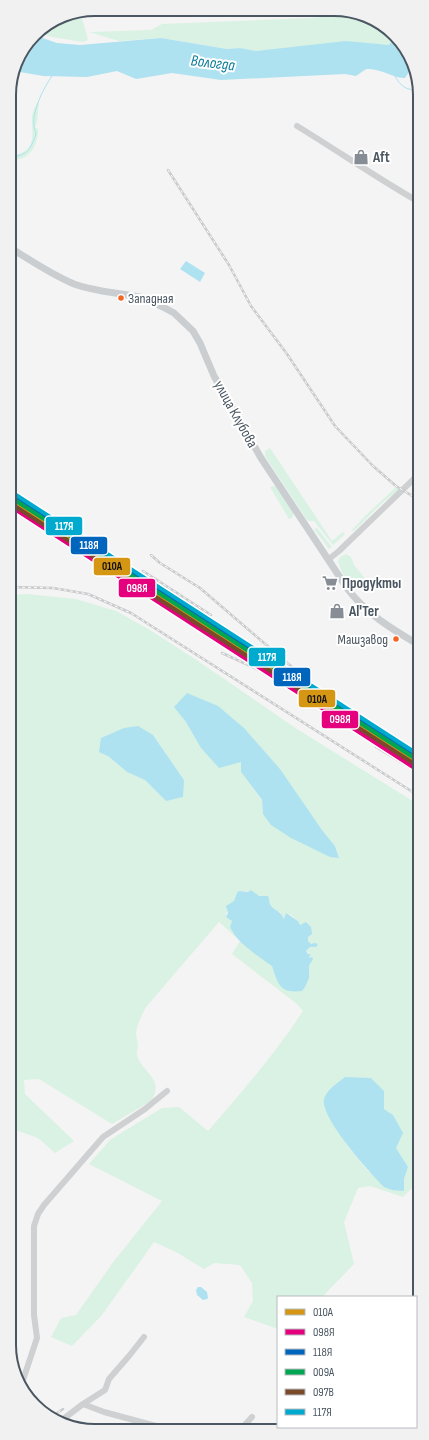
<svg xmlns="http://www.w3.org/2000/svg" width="429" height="1440" font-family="'Sofia Sans Condensed',sans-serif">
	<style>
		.green { fill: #d9f2e3; fill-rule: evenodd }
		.water { fill: #aee2f0 }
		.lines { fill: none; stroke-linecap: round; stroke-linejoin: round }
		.stream { stroke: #aee2f0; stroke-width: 1 }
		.minor { stroke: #ced0d2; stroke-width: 6 }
		.major { stroke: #caced1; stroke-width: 7 }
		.rail-casing { stroke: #c9cacc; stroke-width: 2.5 }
		.rail { stroke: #fff; stroke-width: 1; stroke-dasharray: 3; stroke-linecap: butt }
		.rail-1-casing { stroke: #fff; stroke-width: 7 }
		.rail-2-casing { stroke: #fff; stroke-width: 7 }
		.rail-3-casing { stroke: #fff; stroke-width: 7 }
		.rail-4-casing { stroke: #fff; stroke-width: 7 }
		.rail-5-casing { stroke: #fff; stroke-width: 7 }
		.rail-6-casing { stroke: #fff; stroke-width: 7 }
		.rail-1 { stroke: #d49613; stroke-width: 4 }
		.rail-2 { stroke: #e5007d; stroke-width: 4 }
		.rail-3 { stroke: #0065bd; stroke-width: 4 }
		.rail-4 { stroke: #00a651; stroke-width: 4 }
		.rail-5 { stroke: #7a4b2a; stroke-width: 4 }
		.rail-6 { stroke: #00a9ce; stroke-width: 4 }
		.bus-dot { fill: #f26522; stroke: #fff; stroke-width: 1.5 }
		.labels { text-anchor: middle; stroke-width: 4; stroke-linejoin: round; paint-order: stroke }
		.bus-label { font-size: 14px; fill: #4a5661; stroke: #fff; text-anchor: start }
		.poi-label { font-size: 15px; font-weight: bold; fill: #4a5661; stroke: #fff; text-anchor: start }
		.street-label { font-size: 15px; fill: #4a5661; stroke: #fff }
		.water-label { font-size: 16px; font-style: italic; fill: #0c7c9b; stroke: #fff }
		.rim { fill: none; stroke: #4a5661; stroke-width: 2 }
		.line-badge { stroke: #fff; stroke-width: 1.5 }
		.badge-label { font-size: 11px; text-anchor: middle; font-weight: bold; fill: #fff }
		.pale-badge-label { font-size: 11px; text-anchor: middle; font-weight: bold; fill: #111 }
	</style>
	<rect width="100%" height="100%" fill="#f4f4f4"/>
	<path class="green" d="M80,12L88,39L86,41L83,42L52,37L37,32L63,15Z
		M358,14L395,34L396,36L390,45L372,44L291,48L256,51L240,48L227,49L161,38L119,41L89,32L151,30L162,24L310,18Z
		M39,101L37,122L35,127L38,129C39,137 34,150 28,155C23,159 15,160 9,162V156C14,155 21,154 25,151C35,145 32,131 32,122C31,114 35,106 39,101Z
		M270,448L332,541L343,532L345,534L333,545L314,521H309L307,520L265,456V451Z
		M274,486L276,487L294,513L292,518L289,519L270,487Z
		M396,487L400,489L382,503L355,530L351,531L364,517Z
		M317,528L332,547L329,549L314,529Z
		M346,554L351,557L354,565L367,581L363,584L354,582L350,587L343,574L338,562L340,557Z
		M27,594L76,599L116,611L150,630L195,659L297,729L419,805L420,1176L418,1182L403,1197L370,1186L358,1188L344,1222L354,1264L322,1297H278V1329L244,1317L253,1301L252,1283L240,1265L214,1263L204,1269L176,1252L154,1242L102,1315L72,1346L51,1337L61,1318L76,1315L114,1261L162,1201L89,1164L110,1140L134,1125L162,1108L179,1107L208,1131C241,1093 275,1054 303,1011L297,1004L232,954L240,941L219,922L146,1007C142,1015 137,1024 136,1033C136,1037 138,1041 138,1045C138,1048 137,1051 137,1054C140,1072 166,1078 151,1101L112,1124L39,1079L24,1080L25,1094L74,1141L55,1153L38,1138L10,1128V595ZM187,693L322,830L335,846L339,857L263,814L262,801L241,772V762L186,722L175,707ZM153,735L184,780L166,801L145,780L127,772L108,756ZM251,890L256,895L264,897L275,911L280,912L284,919L290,914L298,921L299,925L303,924L310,935L308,937V941L312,946L306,951L311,955L309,957L311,963L309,966V978L274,972L273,966L253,951L232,930V921L226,915L229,905L234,901L237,895L244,891L249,892ZM384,1091V1109L393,1115L396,1149L408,1167L404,1179V1191L368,1171L347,1145L336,1129Z"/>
	<path class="water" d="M34,35L57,43L80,45L161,38L227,49L240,48L256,51L346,41L389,45L396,36L414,71L409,72L405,78C393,78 380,68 367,69C364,70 359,74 356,76L345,74L221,80L172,73L136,79L117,71L87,77L43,76L14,71L16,62Z
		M186,261L205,273L200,282L180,269Z
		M187,693L218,706L244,728L280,769L322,830L335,846L339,858L330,857L291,838L271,825L263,814L262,800L241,772V762L219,768L201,748L186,722L174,707Z
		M138,726L153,735L184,780L183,797L166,801L145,780L127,772L108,756L99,752L101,738L124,728Z
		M251,890L259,896H268L269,899C269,908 276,909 281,914L284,919L286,913L298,921L300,925L306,922L311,927L312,934L308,937V941L311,944L315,943L318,944L316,947C311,946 309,947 306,951L308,954H311L309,957L310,958L312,957L313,959L309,966V978L305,987L302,991C279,994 278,983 272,966C257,955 238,944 230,927L232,921L226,917L228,913L226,906L234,901L237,893L239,891L248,892Z
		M345,1077L371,1078L384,1091V1109L393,1115L403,1133L396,1148L408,1167L404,1179V1191L392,1190L384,1187C370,1173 320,1118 324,1099C327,1089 338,1083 345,1077Z
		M198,1287H201L207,1292L208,1298L207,1299L203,1300L197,1295L196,1290Z"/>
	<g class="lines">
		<path class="stream" d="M395,76C401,87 406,90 418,90
			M9,159C28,153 29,153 36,134C35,131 34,128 34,125C32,111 44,87 52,76"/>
		<path class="minor" d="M297,126C338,151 377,178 419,202
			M329,559L339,551L419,474
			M22,1383L37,1338L34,1315V1226L38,1214L44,1205L103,1137L145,1109L167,1091
			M83,1404L105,1390L109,1379L129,1356L144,1337
			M62,1420L83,1404L104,1412L167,1429
			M186,1429C198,1426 206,1425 218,1429
			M241,1429L252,1417"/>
		<path class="major" d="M9,247C30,260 52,275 74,284C96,292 121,293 144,298L163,307L174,313L193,331L200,343L214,376L261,458L347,588C365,613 392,629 419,645"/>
		<defs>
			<path id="rail" d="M168,170L229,265L251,306L287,354L335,426L373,466L396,486L419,500
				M10,492L419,756
				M151,555L160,563L200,588L299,673
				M143,571L211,615
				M10,587L53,588L88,594L131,613L419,796
				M222,653L268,674L302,694
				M307,697L356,727
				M376,747L419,773
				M413,1297L415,1292
				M53,1416L63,1409"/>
		</defs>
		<use href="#rail" class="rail-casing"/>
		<use href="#rail" class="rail"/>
		<defs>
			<path id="rail-1" d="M10,500L419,765"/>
			<path id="rail-2" d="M10,506L416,769"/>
			<path id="rail-3" d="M13,496L419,759"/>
			<path id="rail-4" d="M10,497L419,761"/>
			<path id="rail-5" d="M10,503L416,765"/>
			<path id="rail-6" d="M13,493L419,755"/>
		</defs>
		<use href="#rail-1" class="rail-1-casing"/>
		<use href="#rail-2" class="rail-2-casing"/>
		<use href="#rail-3" class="rail-3-casing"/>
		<use href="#rail-4" class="rail-4-casing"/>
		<use href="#rail-5" class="rail-5-casing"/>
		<use href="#rail-6" class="rail-6-casing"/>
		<use href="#rail-1" class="rail-1"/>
		<use href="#rail-2" class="rail-2"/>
		<use href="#rail-3" class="rail-3"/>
		<use href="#rail-4" class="rail-4"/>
		<use href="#rail-5" class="rail-5"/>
		<use href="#rail-6" class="rail-6"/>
	</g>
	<defs>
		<symbol id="shop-bare" viewBox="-9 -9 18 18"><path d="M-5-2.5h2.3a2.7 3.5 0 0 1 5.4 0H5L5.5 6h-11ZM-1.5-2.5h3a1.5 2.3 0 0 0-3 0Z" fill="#868d94" stroke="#fff" stroke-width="2.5" paint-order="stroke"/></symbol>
		<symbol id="supermarket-bare" viewBox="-9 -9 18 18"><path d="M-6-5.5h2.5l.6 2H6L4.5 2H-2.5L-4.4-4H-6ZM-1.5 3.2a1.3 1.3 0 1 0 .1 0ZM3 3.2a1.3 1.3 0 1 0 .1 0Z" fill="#868d94" stroke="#fff" stroke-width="2.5" paint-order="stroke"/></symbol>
	</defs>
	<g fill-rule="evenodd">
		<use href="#shop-bare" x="350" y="146" width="22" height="22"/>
		<use href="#supermarket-bare" x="319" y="572" width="22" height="22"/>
		<use href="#shop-bare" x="326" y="600" width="22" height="22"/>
	</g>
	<g class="bus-dot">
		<circle cx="121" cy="298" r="3.5"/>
		<circle cx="396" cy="639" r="3.5"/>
	</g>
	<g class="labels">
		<g class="bus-label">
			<text x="128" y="303">Западная</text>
			<text x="388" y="644" text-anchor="end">Машзавод</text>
		</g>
		<g class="poi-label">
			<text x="373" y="162">Aft</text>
			<text x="342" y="588">Продукты</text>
			<text x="349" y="616">Al'Ter</text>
		</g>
		<g class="street-label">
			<text transform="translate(236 414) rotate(61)" y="5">улица Клубова</text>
		</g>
		<g class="water-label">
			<text transform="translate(213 62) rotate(7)" y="6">Вологда</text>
		</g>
	</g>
	<path d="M0 0H429V1440H0ZM95 16H334A79 79 0 0 1 413 95V1345A79 79 0 0 1 334 1424H95A79 79 0 0 1 16 1345V95A79 79 0 0 1 95 16Z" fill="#f1f1f2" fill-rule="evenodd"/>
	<path class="rim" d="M95 16H334A79 79 0 0 1 413 95V1345A79 79 0 0 1 334 1424H95A79 79 0 0 1 16 1345V95A79 79 0 0 1 95 16Z"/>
	<g class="line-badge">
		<rect x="45" y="516" width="38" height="20" rx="4" fill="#00a9ce"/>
		<rect x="70" y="536" width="38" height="19" rx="4" fill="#0065bd"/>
		<rect x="93" y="557" width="38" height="19" rx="4" fill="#d49613"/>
		<rect x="118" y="578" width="38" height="20" rx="4" fill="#e5007d"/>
		<rect x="248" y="647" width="38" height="20" rx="4" fill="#00a9ce"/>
		<rect x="273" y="667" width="38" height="20" rx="4" fill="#0065bd"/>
		<rect x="298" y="689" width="38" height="19" rx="4" fill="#d49613"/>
		<rect x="321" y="710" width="38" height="19" rx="4" fill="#e5007d"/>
	</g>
	<g class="badge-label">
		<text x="64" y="530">117Я</text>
		<text x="89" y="549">118Я</text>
		<text x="137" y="592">098Я</text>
		<text x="267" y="661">117Я</text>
		<text x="292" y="681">118Я</text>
		<text x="340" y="723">098Я</text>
	</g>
	<g class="pale-badge-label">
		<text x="112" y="570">010А</text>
		<text x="317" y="703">010А</text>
	</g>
	<rect x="277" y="1296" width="140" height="132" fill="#ffffff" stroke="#b7bbc0"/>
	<rect x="285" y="1309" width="20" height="6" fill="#d49613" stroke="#b7bbc0"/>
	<text x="313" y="1316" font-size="12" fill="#4a5661">010А</text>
	<rect x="285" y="1329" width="20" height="6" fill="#e5007d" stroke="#b7bbc0"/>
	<text x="313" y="1336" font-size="12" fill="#4a5661">098Я</text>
	<rect x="285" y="1349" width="20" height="6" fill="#0065bd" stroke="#b7bbc0"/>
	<text x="313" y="1356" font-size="12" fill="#4a5661">118Я</text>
	<rect x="285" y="1369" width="20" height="6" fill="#00a651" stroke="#b7bbc0"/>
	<text x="313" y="1376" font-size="12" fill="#4a5661">009А</text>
	<rect x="285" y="1389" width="20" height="6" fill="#7a4b2a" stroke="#b7bbc0"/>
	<text x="313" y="1396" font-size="12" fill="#4a5661">097В</text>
	<rect x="285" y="1409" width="20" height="6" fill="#00a9ce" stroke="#b7bbc0"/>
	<text x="313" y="1416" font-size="12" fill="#4a5661">117Я</text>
</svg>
